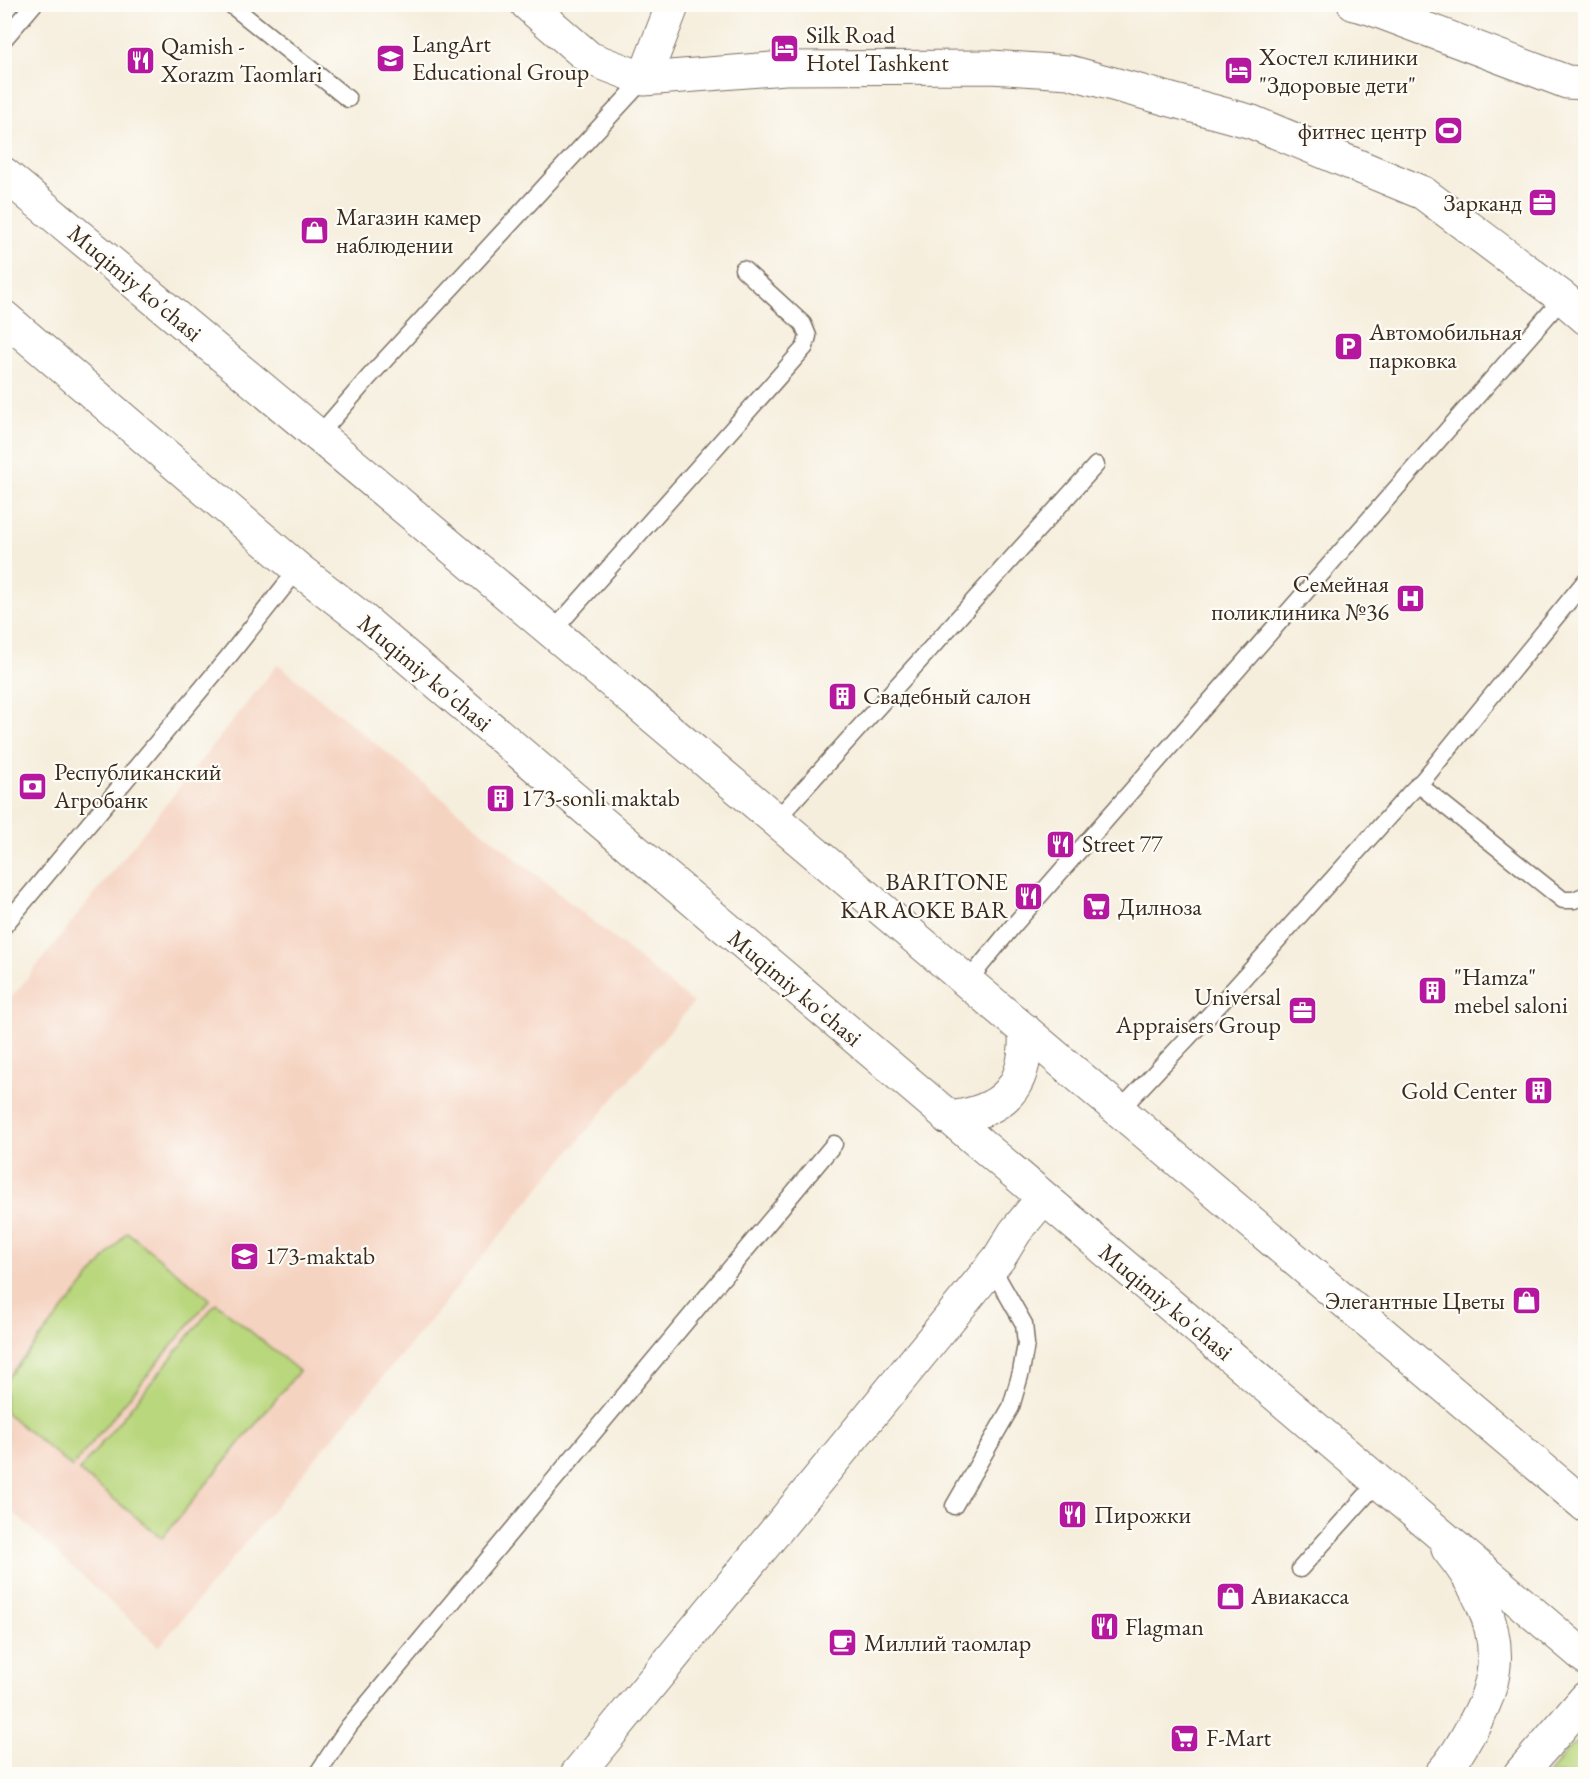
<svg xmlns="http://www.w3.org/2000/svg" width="1590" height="1779" font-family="'EB Garamond',serif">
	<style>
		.built { fill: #f5d3c1 }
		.green { fill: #b9d77d; stroke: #7a804e; stroke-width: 1.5 }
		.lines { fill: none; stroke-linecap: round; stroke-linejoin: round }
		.service-casing { stroke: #7c6f61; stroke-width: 19 }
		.minor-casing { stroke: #7c6f61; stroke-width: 35 }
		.tertiary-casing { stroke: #7c6f61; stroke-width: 35 }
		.primary-casing { stroke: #7c6f61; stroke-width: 35 }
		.service { stroke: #fff; stroke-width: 16 }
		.minor { stroke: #fff; stroke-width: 33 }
		.tertiary { stroke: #fff; stroke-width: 33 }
		.primary { stroke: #fff; stroke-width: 33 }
		.labels { text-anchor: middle; stroke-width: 4.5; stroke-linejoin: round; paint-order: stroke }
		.poi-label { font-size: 24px; fill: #3b2a1e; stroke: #fdfcf7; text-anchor: start }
		.street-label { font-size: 24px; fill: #3b2a1e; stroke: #fdfcf7 }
	</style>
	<rect width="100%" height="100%" fill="#fdfcf7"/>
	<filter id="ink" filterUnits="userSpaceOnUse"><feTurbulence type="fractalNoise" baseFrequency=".0167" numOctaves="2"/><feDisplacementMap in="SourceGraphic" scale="12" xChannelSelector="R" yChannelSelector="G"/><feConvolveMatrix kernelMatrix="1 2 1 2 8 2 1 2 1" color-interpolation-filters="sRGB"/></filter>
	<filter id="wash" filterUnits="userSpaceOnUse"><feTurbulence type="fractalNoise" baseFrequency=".008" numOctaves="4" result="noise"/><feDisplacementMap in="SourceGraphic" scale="24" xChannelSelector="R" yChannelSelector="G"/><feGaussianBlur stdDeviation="1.35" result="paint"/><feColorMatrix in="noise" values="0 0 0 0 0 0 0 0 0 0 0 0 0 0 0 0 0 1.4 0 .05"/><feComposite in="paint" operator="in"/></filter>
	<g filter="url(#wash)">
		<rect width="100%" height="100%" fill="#f6eedd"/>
		<path class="built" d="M278,664L693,1003L159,1647L5,1505L4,1007Z"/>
		<path class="green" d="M127,1232L210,1299L72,1467L5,1412V1381Z
			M216,1303L299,1371L162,1538L79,1471Z
			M1585,1733V1774H1548L1571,1747Z"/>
	</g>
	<g filter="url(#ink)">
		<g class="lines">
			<defs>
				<path id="service" d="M230,4L348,99
					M4,39L34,4
					M319,435L369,377L644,79
					M552,632L805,347L808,336L803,324L743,269
					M1418,784L1563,900H1574L1586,895
					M776,820L1096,465
					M4,926L229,656L298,569
					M967,982L1013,926L1563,298
					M1119,1111L1231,992L1409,794L1423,780L1586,580
					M954,1506L1011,1407L1021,1372L1026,1344L1024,1324L991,1266
					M1300,1569L1378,1482
					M317,1774L349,1726L834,1144"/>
				<path id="minor" d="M527,4L589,58L644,79L785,68L991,67L1069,72L1252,122L1423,193L1563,298L1586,318
					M1354,4L1370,8L1567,82L1586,83
					M644,79L673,4
					M577,1774L999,1258L1015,1232L1043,1198"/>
				<path id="tertiary" d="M1441,1774C1455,1759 1464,1742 1474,1724C1480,1713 1486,1702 1489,1690C1506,1638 1480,1588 1448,1549"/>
				<path id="primary" d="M4,174C535,614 1060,1060 1586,1506
					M4,317L298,569L360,617L1586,1658
					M948,1118C1003,1112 1028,1088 1025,1030
					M1520,1774L1586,1698"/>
			</defs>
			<use href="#service" class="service-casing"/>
			<use href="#minor" class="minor-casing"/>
			<use href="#tertiary" class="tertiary-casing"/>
			<use href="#primary" class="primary-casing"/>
			<use href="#service" class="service"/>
			<use href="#minor" class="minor"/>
			<use href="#tertiary" class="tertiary"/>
			<use href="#primary" class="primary"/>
		</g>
	</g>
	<defs>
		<symbol id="hotel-square" viewBox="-11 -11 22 22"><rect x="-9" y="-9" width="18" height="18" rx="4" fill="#b5179e" stroke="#fdfcf7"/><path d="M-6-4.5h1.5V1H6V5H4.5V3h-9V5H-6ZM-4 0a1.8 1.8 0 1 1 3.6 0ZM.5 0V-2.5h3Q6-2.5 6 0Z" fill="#fff"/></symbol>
		<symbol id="school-square" viewBox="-11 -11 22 22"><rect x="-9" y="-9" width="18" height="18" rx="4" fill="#b5179e" stroke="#fdfcf7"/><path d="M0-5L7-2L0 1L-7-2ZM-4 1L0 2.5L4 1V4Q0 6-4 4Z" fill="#fff"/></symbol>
		<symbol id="restaurant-square" viewBox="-11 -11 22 22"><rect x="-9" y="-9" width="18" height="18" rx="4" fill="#b5179e" stroke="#fdfcf7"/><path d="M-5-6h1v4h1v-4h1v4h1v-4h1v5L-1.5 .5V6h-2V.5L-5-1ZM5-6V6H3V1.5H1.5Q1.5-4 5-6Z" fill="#fff"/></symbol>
		<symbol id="stadium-square" viewBox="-11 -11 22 22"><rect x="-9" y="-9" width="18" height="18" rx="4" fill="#b5179e" stroke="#fdfcf7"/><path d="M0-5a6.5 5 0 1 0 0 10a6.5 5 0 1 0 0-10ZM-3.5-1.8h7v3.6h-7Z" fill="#fff"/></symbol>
		<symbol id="office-square" viewBox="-11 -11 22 22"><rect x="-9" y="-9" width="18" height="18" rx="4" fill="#b5179e" stroke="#fdfcf7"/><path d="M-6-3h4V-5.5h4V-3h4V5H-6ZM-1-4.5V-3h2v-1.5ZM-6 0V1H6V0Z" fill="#fff"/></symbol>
		<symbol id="shop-square" viewBox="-11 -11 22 22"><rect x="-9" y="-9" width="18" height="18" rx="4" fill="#b5179e" stroke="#fdfcf7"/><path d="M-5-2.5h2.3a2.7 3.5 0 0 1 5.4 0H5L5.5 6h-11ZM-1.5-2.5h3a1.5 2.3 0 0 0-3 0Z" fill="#fff"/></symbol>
		<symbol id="parking-square" viewBox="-11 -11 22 22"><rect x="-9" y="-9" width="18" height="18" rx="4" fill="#b5179e" stroke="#fdfcf7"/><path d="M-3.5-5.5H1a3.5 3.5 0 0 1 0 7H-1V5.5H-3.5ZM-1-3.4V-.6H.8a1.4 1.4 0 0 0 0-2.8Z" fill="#fff"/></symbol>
		<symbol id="hospital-square" viewBox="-11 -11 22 22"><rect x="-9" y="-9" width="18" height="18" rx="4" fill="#b5179e" stroke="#fdfcf7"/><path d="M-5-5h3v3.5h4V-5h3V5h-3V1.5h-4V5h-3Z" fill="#fff"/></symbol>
		<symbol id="building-square" viewBox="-11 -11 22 22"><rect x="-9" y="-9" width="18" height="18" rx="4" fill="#b5179e" stroke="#fdfcf7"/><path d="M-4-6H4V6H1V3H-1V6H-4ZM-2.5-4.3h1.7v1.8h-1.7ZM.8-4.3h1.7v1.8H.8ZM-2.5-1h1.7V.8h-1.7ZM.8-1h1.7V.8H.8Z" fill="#fff"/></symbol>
		<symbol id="bank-square" viewBox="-11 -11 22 22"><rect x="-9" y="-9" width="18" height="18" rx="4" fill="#b5179e" stroke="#fdfcf7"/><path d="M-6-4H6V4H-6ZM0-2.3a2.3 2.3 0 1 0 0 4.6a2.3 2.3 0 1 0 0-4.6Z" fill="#fff"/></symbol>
		<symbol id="supermarket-square" viewBox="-11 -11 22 22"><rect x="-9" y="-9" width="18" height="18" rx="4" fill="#b5179e" stroke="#fdfcf7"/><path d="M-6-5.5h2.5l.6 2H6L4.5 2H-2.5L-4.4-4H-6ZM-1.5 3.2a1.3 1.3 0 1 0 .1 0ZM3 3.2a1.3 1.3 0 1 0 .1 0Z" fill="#fff"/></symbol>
		<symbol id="cafe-square" viewBox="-11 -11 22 22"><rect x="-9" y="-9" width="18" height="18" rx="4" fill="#b5179e" stroke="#fdfcf7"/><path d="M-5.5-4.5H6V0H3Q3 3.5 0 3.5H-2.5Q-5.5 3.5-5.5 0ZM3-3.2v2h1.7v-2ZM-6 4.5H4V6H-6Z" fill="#fff"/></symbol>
	</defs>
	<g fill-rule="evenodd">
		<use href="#hotel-square" x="768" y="32" width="33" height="33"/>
		<use href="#school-square" x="374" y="42" width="33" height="33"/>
		<use href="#restaurant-square" x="124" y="44" width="33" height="33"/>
		<use href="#hotel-square" x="1222" y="54" width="33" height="33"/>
		<use href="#stadium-square" x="1432" y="114" width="33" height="33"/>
		<use href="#office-square" x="1526" y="186" width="33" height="33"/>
		<use href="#shop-square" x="298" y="214" width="33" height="33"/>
		<use href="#parking-square" x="1332" y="330" width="33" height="33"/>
		<use href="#hospital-square" x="1394" y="582" width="33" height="33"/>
		<use href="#building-square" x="826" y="680" width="33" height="33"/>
		<use href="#bank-square" x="16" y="770" width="33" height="33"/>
		<use href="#building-square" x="484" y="782" width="33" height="33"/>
		<use href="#restaurant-square" x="1044" y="828" width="33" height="33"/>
		<use href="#restaurant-square" x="1012" y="880" width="33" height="33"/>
		<use href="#supermarket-square" x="1080" y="890" width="33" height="33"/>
		<use href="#building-square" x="1416" y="974" width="33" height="33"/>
		<use href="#office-square" x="1286" y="994" width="33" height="33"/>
		<use href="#building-square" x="1522" y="1074" width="33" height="33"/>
		<use href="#school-square" x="228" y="1240" width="33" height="33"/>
		<use href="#shop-square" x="1510" y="1284" width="33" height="33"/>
		<use href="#restaurant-square" x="1056" y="1498" width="33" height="33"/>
		<use href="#shop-square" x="1214" y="1580" width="33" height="33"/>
		<use href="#restaurant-square" x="1088" y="1610" width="33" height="33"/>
		<use href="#cafe-square" x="826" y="1626" width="33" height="33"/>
		<use href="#supermarket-square" x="1168" y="1722" width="33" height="33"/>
	</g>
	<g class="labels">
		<g class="poi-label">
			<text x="806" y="43">Silk Road<tspan x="806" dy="28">Hotel Tashkent</tspan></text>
			<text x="412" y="52">LangArt<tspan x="412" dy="28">Educational Group</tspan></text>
			<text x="161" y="54">Qamish -<tspan x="161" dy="28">Xorazm Taomlari</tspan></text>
			<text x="1259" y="65">Хостел клиники<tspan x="1259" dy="28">"Здоровые дети"</tspan></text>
			<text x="1427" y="139" text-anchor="end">фитнес центр</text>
			<text x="1522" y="211" text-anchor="end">Зарканд</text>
			<text x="336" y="225">Магазин камер<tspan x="336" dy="28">наблюдении</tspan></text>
			<text x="1369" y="340">Автомобильная<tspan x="1369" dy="28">парковка</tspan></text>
			<text x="1389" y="592" text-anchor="end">Семейная<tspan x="1389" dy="28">поликлиника №36</tspan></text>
			<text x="863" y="704">Свадебный салон</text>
			<text x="54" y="780">Республиканский<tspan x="54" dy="28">Агробанк</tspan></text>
			<text x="521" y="806">173-sonli maktab</text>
			<text x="1082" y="852">Street 77</text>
			<text x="1008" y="890" text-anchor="end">BARITONE<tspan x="1008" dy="28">KARAOKE BAR</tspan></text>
			<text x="1118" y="915">Дилноза</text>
			<text x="1454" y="985">"Hamza"<tspan x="1454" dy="28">mebel saloni</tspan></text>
			<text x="1281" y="1005" text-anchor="end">Universal<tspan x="1281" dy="28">Appraisers Group</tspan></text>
			<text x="1517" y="1099" text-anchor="end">Gold Center</text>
			<text x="265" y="1264">173-maktab</text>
			<text x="1505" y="1309" text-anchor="end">Элегантные Цветы</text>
			<text x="1094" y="1523">Пирожки</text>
			<text x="1251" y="1604">Авиакасса</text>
			<text x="1125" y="1635">Flagman</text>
			<text x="864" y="1651">Миллий таомлар</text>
			<text x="1206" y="1746">F-Mart</text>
		</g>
		<g class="street-label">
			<text transform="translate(135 283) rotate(40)" y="8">Muqimiy ko'chasi</text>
			<text transform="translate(425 673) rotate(40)" y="8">Muqimiy ko'chasi</text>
			<text transform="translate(795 988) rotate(40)" y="8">Muqimiy ko'chasi</text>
			<text transform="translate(1166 1302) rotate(40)" y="8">Muqimiy ko'chasi</text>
		</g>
	</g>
	<rect width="1590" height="1779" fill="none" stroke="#fdfcf7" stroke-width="24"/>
</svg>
